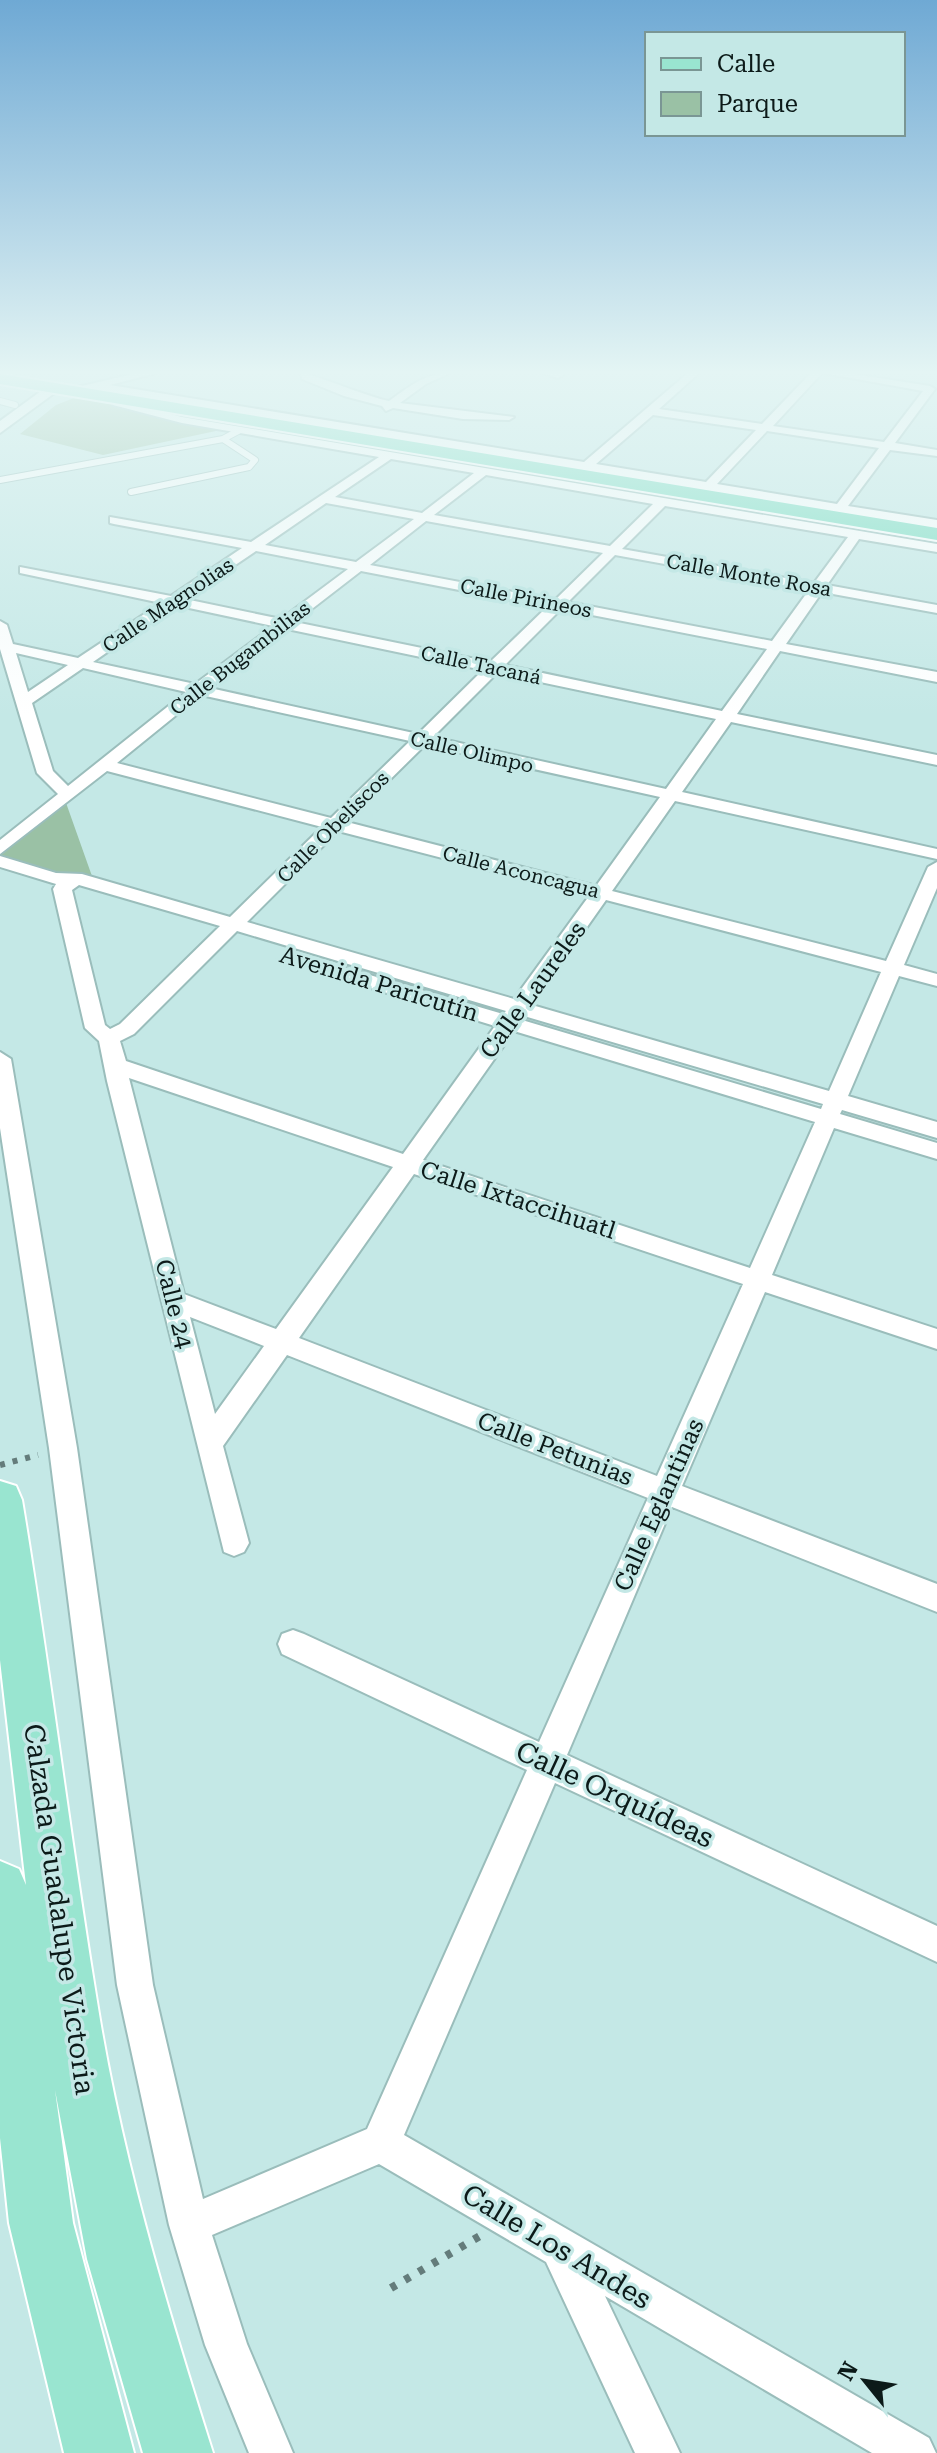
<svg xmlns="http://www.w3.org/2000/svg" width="937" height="2453" font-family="'Roboto Serif',serif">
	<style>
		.green { fill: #9ac1a5 }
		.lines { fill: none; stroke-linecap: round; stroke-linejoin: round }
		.service-casing { stroke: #9abdbb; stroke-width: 8 }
		.minor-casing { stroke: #9abdbb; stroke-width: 4 }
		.secondary-casing { stroke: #9abdbb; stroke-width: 4 }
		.primary-casing { stroke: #fff; stroke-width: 4 }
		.trunk-casing { stroke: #fff; stroke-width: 4 }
		.path-far1 { stroke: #647c7b; stroke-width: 6; stroke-dasharray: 5 8; stroke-linecap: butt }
		.path { stroke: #647c7b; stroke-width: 8; stroke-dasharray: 6 10; stroke-linecap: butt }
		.service { stroke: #fff; stroke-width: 6 }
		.minor { fill: #fff; fill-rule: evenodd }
		.secondary { fill: #fff; fill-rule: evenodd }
		.primary { fill: #99e5d0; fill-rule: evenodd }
		.trunk { fill: #77dcc0; fill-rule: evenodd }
		.labels { text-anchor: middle; stroke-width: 7; stroke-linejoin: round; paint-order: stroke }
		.far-street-label { font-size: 20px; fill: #0c1a19; stroke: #c4e8e6 }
		.street-label { font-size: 24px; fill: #0c1a19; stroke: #c4e8e6 }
		.near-street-label { font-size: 28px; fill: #0c1a19; stroke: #c4e8e6 }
	</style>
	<rect width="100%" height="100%" fill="#c4e8e6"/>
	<path class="green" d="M74,398C126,405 178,419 230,428L103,455L20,434L56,405Z
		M65,800L93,879H70L0,859V851Z"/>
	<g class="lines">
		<defs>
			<path id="service" d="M0,401L15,405
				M0,480L223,439L240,430
				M131,492L249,467L255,460L223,439"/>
			<path id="minor" d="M137,373H156L110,385L584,462L688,373H699L659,409L762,424L811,373H822L773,426L884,442L923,391L823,373H847L930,386L935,389L895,443L937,450V456L890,450L848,506L937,520V528L99,389L66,394L61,391ZM653,415L756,430L706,482L596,464ZM767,431L879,448L837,504L717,484Z
				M301,373C311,373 368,397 389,401C409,387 425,373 450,373L426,384L400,403L514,417L509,420L463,419L393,408L386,411L382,406L344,396L302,379Z
				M542,373H562L563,375L558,378Z
				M117,400L182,417L937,544V552L859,539L827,585L937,605V613L822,592L786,644L937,672V682L780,651L737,714L937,755V765L731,722L682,792L937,849V859L675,801L612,891L886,961L928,867L937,862V888L904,965L937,974V986L899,976L848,1096L937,1122V1138L842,1110L840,1114L937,1143V1159L834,1128L772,1275L937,1329V1349L765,1292L682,1486L937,1584V1612L672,1507L567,1755L937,1926V1962L555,1783L404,2135L929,2438L936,2453H872L605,2296L680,2453H635L546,2262L379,2164L212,2235L247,2344L293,2453H249L205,2345L169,2225L117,1985L49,1448L0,1128V1052L11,1059L77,1448L153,1985L203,2199L367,2129L527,1770L282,1654L278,1644L282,1634L293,1630L304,1634L539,1742L648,1498L287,1355L223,1446L249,1543L244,1552L234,1556L224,1552L107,1081L99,1041L85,1028L53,889L56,884L0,867V856L56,873L82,874L230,917L322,827L107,771L0,854V840L58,794L37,773L0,649V621L7,625L13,644L78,658L161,603L20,573V567L171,596L242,548L114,524L110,523V517L251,542L379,457L182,423L113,405ZM391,459L474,473L422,513L335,497ZM486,475L653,504L610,546L434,515ZM326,503L414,519L356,562L265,545ZM665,506L848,537L814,583L622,549ZM426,521L603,553L555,600L370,565ZM256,551L348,569L281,619L185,599ZM615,555L809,590L772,641L568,602ZM361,571L547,607L490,662L295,622ZM175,605L273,626L195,684L93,662ZM561,609L767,649L722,711L505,665ZM287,629L483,670L418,734L210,688ZM16,653L68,665L28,692ZM83,668L186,692L68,786L53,771L32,703ZM497,673L716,719L666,789L433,737ZM201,695L410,741L331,818L117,763ZM425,745L660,797L596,886L347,822ZM338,831L589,896L514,999L247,922ZM79,885L220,926L120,1024L110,1029L105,1025L72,890ZM606,900L881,972L829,1091L532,1005ZM237,931L506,1011L503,1014L339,966H325L322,970L325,974L495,1026L403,1154L126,1061L120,1041L134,1034ZM524,1016L823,1104L821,1109L522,1020ZM514,1031L815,1122L750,1268L423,1160ZM129,1078L393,1167L276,1329L184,1294ZM414,1174L743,1284L657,1476L299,1338ZM190,1317L264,1346L215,1414Z"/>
			<path id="secondary" d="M48,386L60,389L0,433V421Z"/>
			<path id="primary" d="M0,1481L16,1486L22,1500C51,1673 71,1847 100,2020C125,2168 168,2311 213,2453H143L87,2259L55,2090L73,2223L134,2453H64L9,2223L0,2138V1861L19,1869L26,1885L0,1660Z"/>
			<path id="trunk" d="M0,374L937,528V540L0,384Z"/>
		</defs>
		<use href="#service" class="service-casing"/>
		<use href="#minor" class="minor-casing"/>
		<use href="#secondary" class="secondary-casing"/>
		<use href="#primary" class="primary-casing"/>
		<use href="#trunk" class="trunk-casing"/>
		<path class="path-far1" d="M0,1465L38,1455"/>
		<path class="path" d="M391,2288L480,2236"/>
		<use href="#service" class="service"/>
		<use href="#minor" class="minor"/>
		<use href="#secondary" class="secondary"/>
		<use href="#primary" class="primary"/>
		<use href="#trunk" class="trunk"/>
	</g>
	<linearGradient id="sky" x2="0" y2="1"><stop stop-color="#6fa9d4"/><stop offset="0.52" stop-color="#e4f5f4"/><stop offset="1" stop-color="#e4f5f4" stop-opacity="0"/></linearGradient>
	<rect width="937" height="716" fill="url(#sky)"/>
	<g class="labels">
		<g class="far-street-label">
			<text transform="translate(749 575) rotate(10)" y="7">Calle Monte Rosa</text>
			<text transform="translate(526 598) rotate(11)" y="7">Calle Pirineos</text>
			<text transform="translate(168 605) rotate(-34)" y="7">Calle Magnolias</text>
			<text transform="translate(240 658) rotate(-38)" y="7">Calle Bugambilias</text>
			<text transform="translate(481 665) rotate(12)" y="7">Calle Tacaná</text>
			<text transform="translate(472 752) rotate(13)" y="7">Calle Olimpo</text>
			<text transform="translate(333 827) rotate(-45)" y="7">Calle Obeliscos</text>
			<text transform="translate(521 872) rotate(14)" y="7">Calle Aconcagua</text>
		</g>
		<g class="street-label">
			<text transform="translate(379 984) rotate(17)" y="8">Avenida Paricutín</text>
			<text transform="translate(533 990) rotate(-54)" y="8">Calle Laureles</text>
			<text transform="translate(518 1200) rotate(18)" y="8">Calle Ixtaccihuatl</text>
			<text transform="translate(174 1304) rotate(76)" y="8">Calle 24</text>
			<text transform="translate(555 1449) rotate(21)" y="8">Calle Petunias</text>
			<text transform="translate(659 1505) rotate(-66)" y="8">Calle Eglantinas</text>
		</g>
		<g class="near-street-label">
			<text transform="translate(615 1794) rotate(25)" y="10">Calle Orquídeas</text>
			<text transform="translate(60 1909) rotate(82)" y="10">Calzada Guadalupe Victoria</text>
			<text transform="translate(557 2246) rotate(31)" y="10">Calle Los Andes</text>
		</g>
	</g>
	<rect x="645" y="32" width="260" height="104" fill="#c4e8e6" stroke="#7a9694" stroke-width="2"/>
	<rect x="661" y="58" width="40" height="12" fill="#99e5d0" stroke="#7a9694" stroke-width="2"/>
	<text x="717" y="72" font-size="24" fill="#0c1a19">Calle</text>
	<rect x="661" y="92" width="40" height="24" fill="#9ac1a5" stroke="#7a9694" stroke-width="2"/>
	<text x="717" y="112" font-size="24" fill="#0c1a19">Parque</text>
	<g transform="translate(865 2381) rotate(300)" stroke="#c4e8e6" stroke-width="6" paint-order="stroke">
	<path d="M0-6L14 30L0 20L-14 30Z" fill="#0c1a19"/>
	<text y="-12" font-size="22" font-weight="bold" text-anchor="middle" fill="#0c1a19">N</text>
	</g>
</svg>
